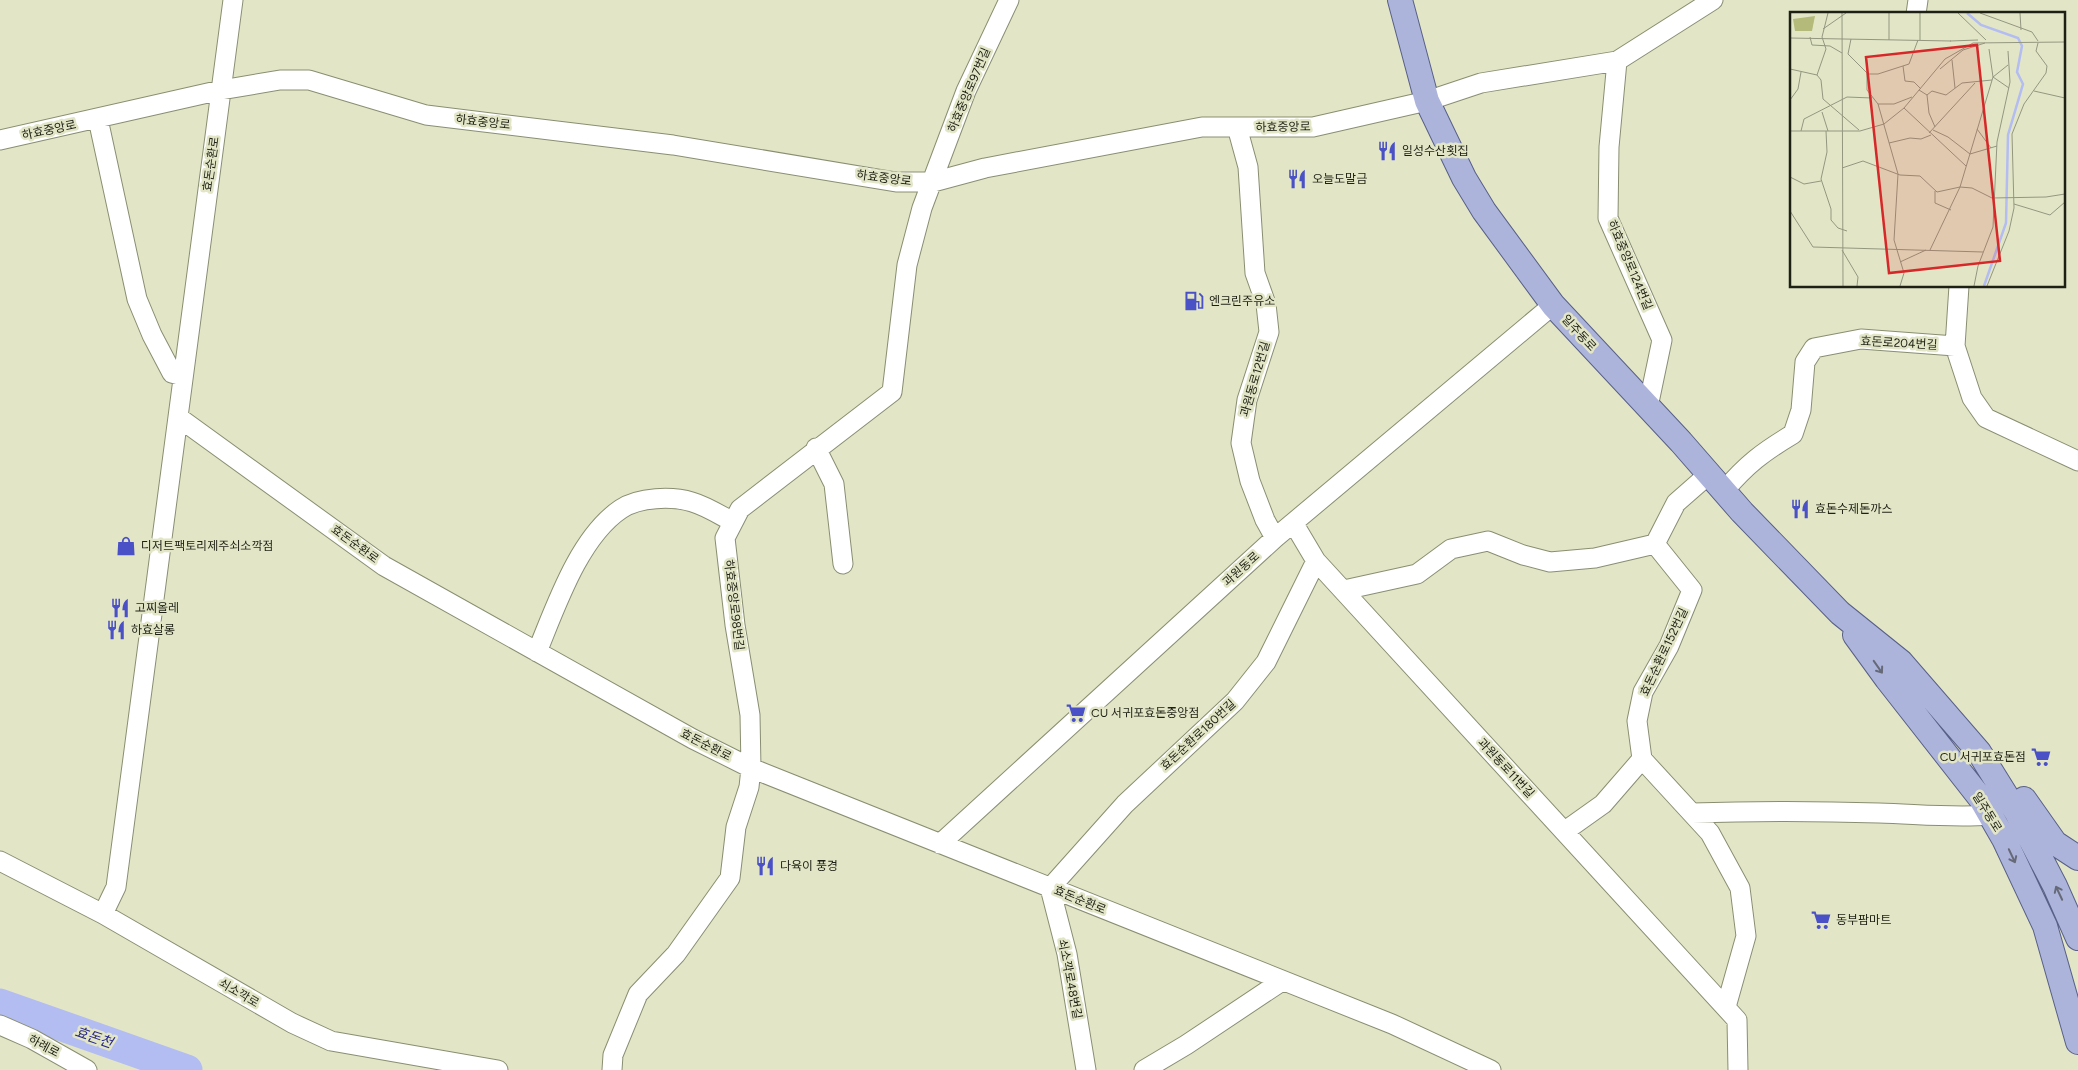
<svg xmlns="http://www.w3.org/2000/svg" width="2078" height="1070" font-family="Figtree,'Noto Sans KR',sans-serif">
	<style>
		.lines { fill: none; stroke-linecap: round; stroke-linejoin: round }
		.river { stroke: #b3bdf1; stroke-width: 31 }
		.minor-casing { stroke: #8a8e71; stroke-width: 21 }
		.major-casing { stroke: #586087; stroke-width: 26 }
		.minor { stroke: #fff; stroke-width: 19 }
		.major { stroke: #adb4dc; stroke-width: 24 }
		.oneway { stroke: #666a78 }
		.labels { text-anchor: middle; stroke-width: 5; stroke-linejoin: round; paint-order: stroke }
		.street-label { font-size: 12px; fill: #1f2014; stroke: #e2e6c7 }
		.poi-label { font-size: 12px; fill: #1f2014; stroke: #e2e6c7; text-anchor: start }
		.water-label { font-size: 14px; font-style: italic; fill: #292787; stroke: #e2e6c7 }
		.inset-river { fill: none; stroke: #b3bdf1; stroke-width: 2.5 }
		.inset-road { fill: none; stroke: #94977f; stroke-width: 1 }
		.view { fill: #d62828; fill-opacity: 0.15; stroke: #d62828; stroke-width: 2.5 }
		.inset-edge { fill: none; stroke: #1f2014; stroke-width: 2.5 }
	</style>
	<rect width="100%" height="100%" fill="#e2e6c7"/>
	<g class="lines">
		<path class="river" d="M0,1004L187,1070"/>
		<defs>
			<path id="minor" d="M1916,14L1918,0
				M1617,61L1609,147L1608,218L1662,340L1648,407
				M98,119L137,299L152,335L172,373L183,376
				M1237,127L1248,167L1255,273L1266,304L1269,332L1247,400L1241,443L1250,481L1265,520L1275,538
				M0,140L221,90L280,80H309L426,115L673,145L896,182H933L985,168L1202,127H1313L1427,101L1481,83L1617,61L1713,0
				M1959,286L1955,346L1972,398L1986,418L2078,461
				M178,417L384,566L693,739L751,768L1392,1024L1491,1070
				M816,448L834,484L843,564
				M1724,491C1747,464 1763,452 1793,434L1801,410L1805,362L1814,348L1861,339L1955,346
				M1294,524L1316,561L1737,1020L1738,1070
				M1655,544L1692,590L1669,646L1643,692L1637,721L1642,759L1710,833L1740,888L1746,936L1726,1007
				M1344,590L1417,574L1451,549L1488,541L1523,555L1550,562L1595,558L1655,544L1676,503L1709,474
				M537,652C556,606 579,537 621,509C639,497 672,496 692,502C706,506 720,515 733,522
				M1692,813C1754,811 1817,811 1879,813C1917,814 1953,818 1990,815
				M1565,831L1603,804L1642,759
				M940,844L1275,538L1553,305
				M0,861L103,914L292,1023L331,1041L498,1070
				M103,914L116,887L233,0
				M0,1025L32,1039L87,1070
				M612,1070L613,1055L638,994L676,954L730,878L736,827L749,787L751,768L750,715L735,625L725,538L740,509L892,392L907,265L922,208L966,91L1009,0
				M1086,1070L1067,954L1050,888L1125,804L1235,701L1266,662L1316,561
				M1144,1070L1186,1045L1282,981"/>
			<path id="major" d="M1400,0L1427,101L1464,178L1484,211L1553,305L1681,442L1742,512L1840,613L1901,662L1979,752L2017,813L2055,886L2078,938
				M1855,635L1887,679L1981,799L2004,839L2045,926L2078,1042
				M2024,799L2055,843L2078,858"/>
		</defs>
		<use href="#minor" class="minor-casing"/>
		<use href="#major" class="major-casing"/>
		<use href="#minor" class="minor"/>
		<use href="#major" class="major"/>
	</g>
	<defs><path id="oneway-shaft" d="M-6 0H5M1.5-3L5.5 0L1.5 3" fill="none" stroke-width="1.6" stroke-linecap="round" stroke-linejoin="round" transform="scale(1.25)"/></defs>
	<g class="oneway">
		<use href="#oneway-shaft" transform="translate(1878 667) rotate(55)"/>
		<use href="#oneway-shaft" transform="translate(2012 856) rotate(65)"/>
		<use href="#oneway-shaft" transform="translate(2059 893) rotate(-115)"/>
	</g>
	<defs>
		<symbol id="restaurant-bare" viewBox="-9 -9 18 18"><path d="M-5-6h1v4h1v-4h1v4h1v-4h1v5L-1.5 .5V6h-2V.5L-5-1ZM5-6V6H3V1.5H1.5Q1.5-4 5-6Z" fill="#4a50c5" stroke="#e2e6c7" stroke-width="2.5" paint-order="stroke"/></symbol>
		<symbol id="fuel-bare" viewBox="-9 -9 18 18"><path d="M-5.5-6h7V0h2V4h1.3V-2.5L3-4.5l.8-.8L6-3V5H2.5V1h-1V6h-7ZM-4.2-4.7v3.2H.2V-4.7Z" fill="#4a50c5" stroke="#e2e6c7" stroke-width="2.5" paint-order="stroke"/></symbol>
		<symbol id="shop-bare" viewBox="-9 -9 18 18"><path d="M-5-2.5h2.3a2.7 3.5 0 0 1 5.4 0H5L5.5 6h-11ZM-1.5-2.5h3a1.5 2.3 0 0 0-3 0Z" fill="#4a50c5" stroke="#e2e6c7" stroke-width="2.5" paint-order="stroke"/></symbol>
		<symbol id="supermarket-bare" viewBox="-9 -9 18 18"><path d="M-6-5.5h2.5l.6 2H6L4.5 2H-2.5L-4.4-4H-6ZM-1.5 3.2a1.3 1.3 0 1 0 .1 0ZM3 3.2a1.3 1.3 0 1 0 .1 0Z" fill="#4a50c5" stroke="#e2e6c7" stroke-width="2.5" paint-order="stroke"/></symbol>
	</defs>
	<g fill-rule="evenodd">
		<use href="#restaurant-bare" x="1373" y="137" width="28" height="28"/>
		<use href="#restaurant-bare" x="1283" y="165" width="28" height="28"/>
		<use href="#fuel-bare" x="1180" y="287" width="28" height="28"/>
		<use href="#restaurant-bare" x="1786" y="495" width="28" height="28"/>
		<use href="#shop-bare" x="112" y="532" width="28" height="28"/>
		<use href="#restaurant-bare" x="106" y="594" width="28" height="28"/>
		<use href="#restaurant-bare" x="102" y="616" width="28" height="28"/>
		<use href="#supermarket-bare" x="1062" y="699" width="28" height="28"/>
		<use href="#supermarket-bare" x="2027" y="743" width="28" height="28"/>
		<use href="#restaurant-bare" x="751" y="852" width="28" height="28"/>
		<use href="#supermarket-bare" x="1807" y="906" width="28" height="28"/>
	</g>
	<g class="labels">
		<g class="street-label">
			<text transform="translate(969 90) rotate(-67)" y="4">하효중앙로97번길</text>
			<text transform="translate(483 122) rotate(6)" y="4">하효중앙로</text>
			<text transform="translate(1283 127) rotate(-1)" y="4">하효중앙로</text>
			<text transform="translate(49 130) rotate(-12)" y="4">하효중앙로</text>
			<text transform="translate(211 164) rotate(-82)" y="4">효돈순환로</text>
			<text transform="translate(884 178) rotate(7)" y="4">하효중앙로</text>
			<text transform="translate(1630 265) rotate(67)" y="4">하효중앙로124번길</text>
			<text transform="translate(1579 333) rotate(47)" y="4">일주동로</text>
			<text transform="translate(1899 343) rotate(3)" y="4">효돈로204번길</text>
			<text transform="translate(1255 379) rotate(-74)" y="4">과원동로12번길</text>
			<text transform="translate(355 544) rotate(36)" y="4">효돈순환로</text>
			<text transform="translate(1241 569) rotate(-42)" y="4">과원동로</text>
			<text transform="translate(734 605) rotate(83)" y="4">하효중앙로98번길</text>
			<text transform="translate(1664 652) rotate(-65)" y="4">효돈순환로152번길</text>
			<text transform="translate(1198 735) rotate(-43)" y="4">효돈순환로180번길</text>
			<text transform="translate(706 745) rotate(27)" y="4">효돈순환로</text>
			<text transform="translate(1506 768) rotate(47)" y="4">과원동로11번길</text>
			<text transform="translate(1987 812) rotate(58)" y="4">일주동로</text>
			<text transform="translate(1080 900) rotate(22)" y="4">효돈순환로</text>
			<text transform="translate(1070 979) rotate(79)" y="4">쇠소깍로48번길</text>
			<text transform="translate(239 993) rotate(30)" y="4">쇠소깍로</text>
			<text transform="translate(44 1046) rotate(28)" y="4">하례로</text>
		</g>
		<g class="poi-label">
			<text x="1402" y="155">일성수산횟집</text>
			<text x="1312" y="183">오늘도말금</text>
			<text x="1209" y="305">엔크린주유소</text>
			<text x="1815" y="513">효돈수제돈까스</text>
			<text x="141" y="550">디저트팩토리제주쇠소깍점</text>
			<text x="135" y="612">고찌올레</text>
			<text x="131" y="634">하효살롱</text>
			<text x="1091" y="717">CU 서귀포효돈중앙점</text>
			<text x="2026" y="761" text-anchor="end">CU 서귀포효돈점</text>
			<text x="780" y="870">다육이 풍경</text>
			<text x="1836" y="924">동부팜마트</text>
		</g>
		<g class="water-label">
			<text transform="translate(94 1037) rotate(19)" y="5">효돈천</text>
		</g>
	</g>
	<g transform="translate(1790 12)">
		<rect width="275" height="275" fill="#e2e6c7"/>
		<path d="M25,4L22,19H5L3,7Z" fill="#b4ba7a"/>
		<path class="inset-river" d="M177,1L191,13L228,26L232,34L227,60L233,72L218,123L216,211L194,274"/>
		<path class="inset-road" d="M52,1L53,274M99,1V28M168,1L196,28M190,1L242,20L248,29M230,1L231,18M33,17L56,1M20,25L22,33L40,34L52,41M0,26L161,29M61,27L58,42L77,61V78L88,92L108,162L104,228L114,261L110,274M130,28V1M160,29L188,28M162,48L165,76M218,53L203,65L219,76M113,54L115,69L124,70L131,77M0,57L27,63L31,68L33,87L69,118M150,57L173,38L195,31M77,62H88L119,52L128,28M27,63L36,37L32,25L38,1M129,78L137,83L139,101L145,115M244,79L275,86M137,83L142,79L156,83L172,71L202,68M0,88L8,77L11,60M88,92H104L122,85M114,96L176,154M32,100L38,119M187,117L201,136M143,118L158,125L180,142L207,134M0,119H70L94,112L114,96L155,47L183,31L275,30M11,119L14,107L57,85L82,86M36,119L37,140L31,167L41,197V208L48,216L57,219M139,121L185,71M99,131L120,126L131,127L141,123M52,156L73,149L110,163L130,164L147,180L170,175L182,176L202,186L256,185L275,182M0,165L14,172L31,169M145,179V191L161,198M224,192L260,203L275,190M0,199L23,235L193,240M52,238L68,265L67,274M140,238L170,175L203,65L199,37M110,250L136,238M184,274L188,254L203,215L207,130L220,70L218,39M197,274L219,219L224,196L222,122L234,92L256,61L257,54L246,39L248,31"/>
		<path class="view" d="M187,33L210,249L99,261L76,45Z"/>
		<rect width="275" height="275" class="inset-edge"/>
	</g>
</svg>
